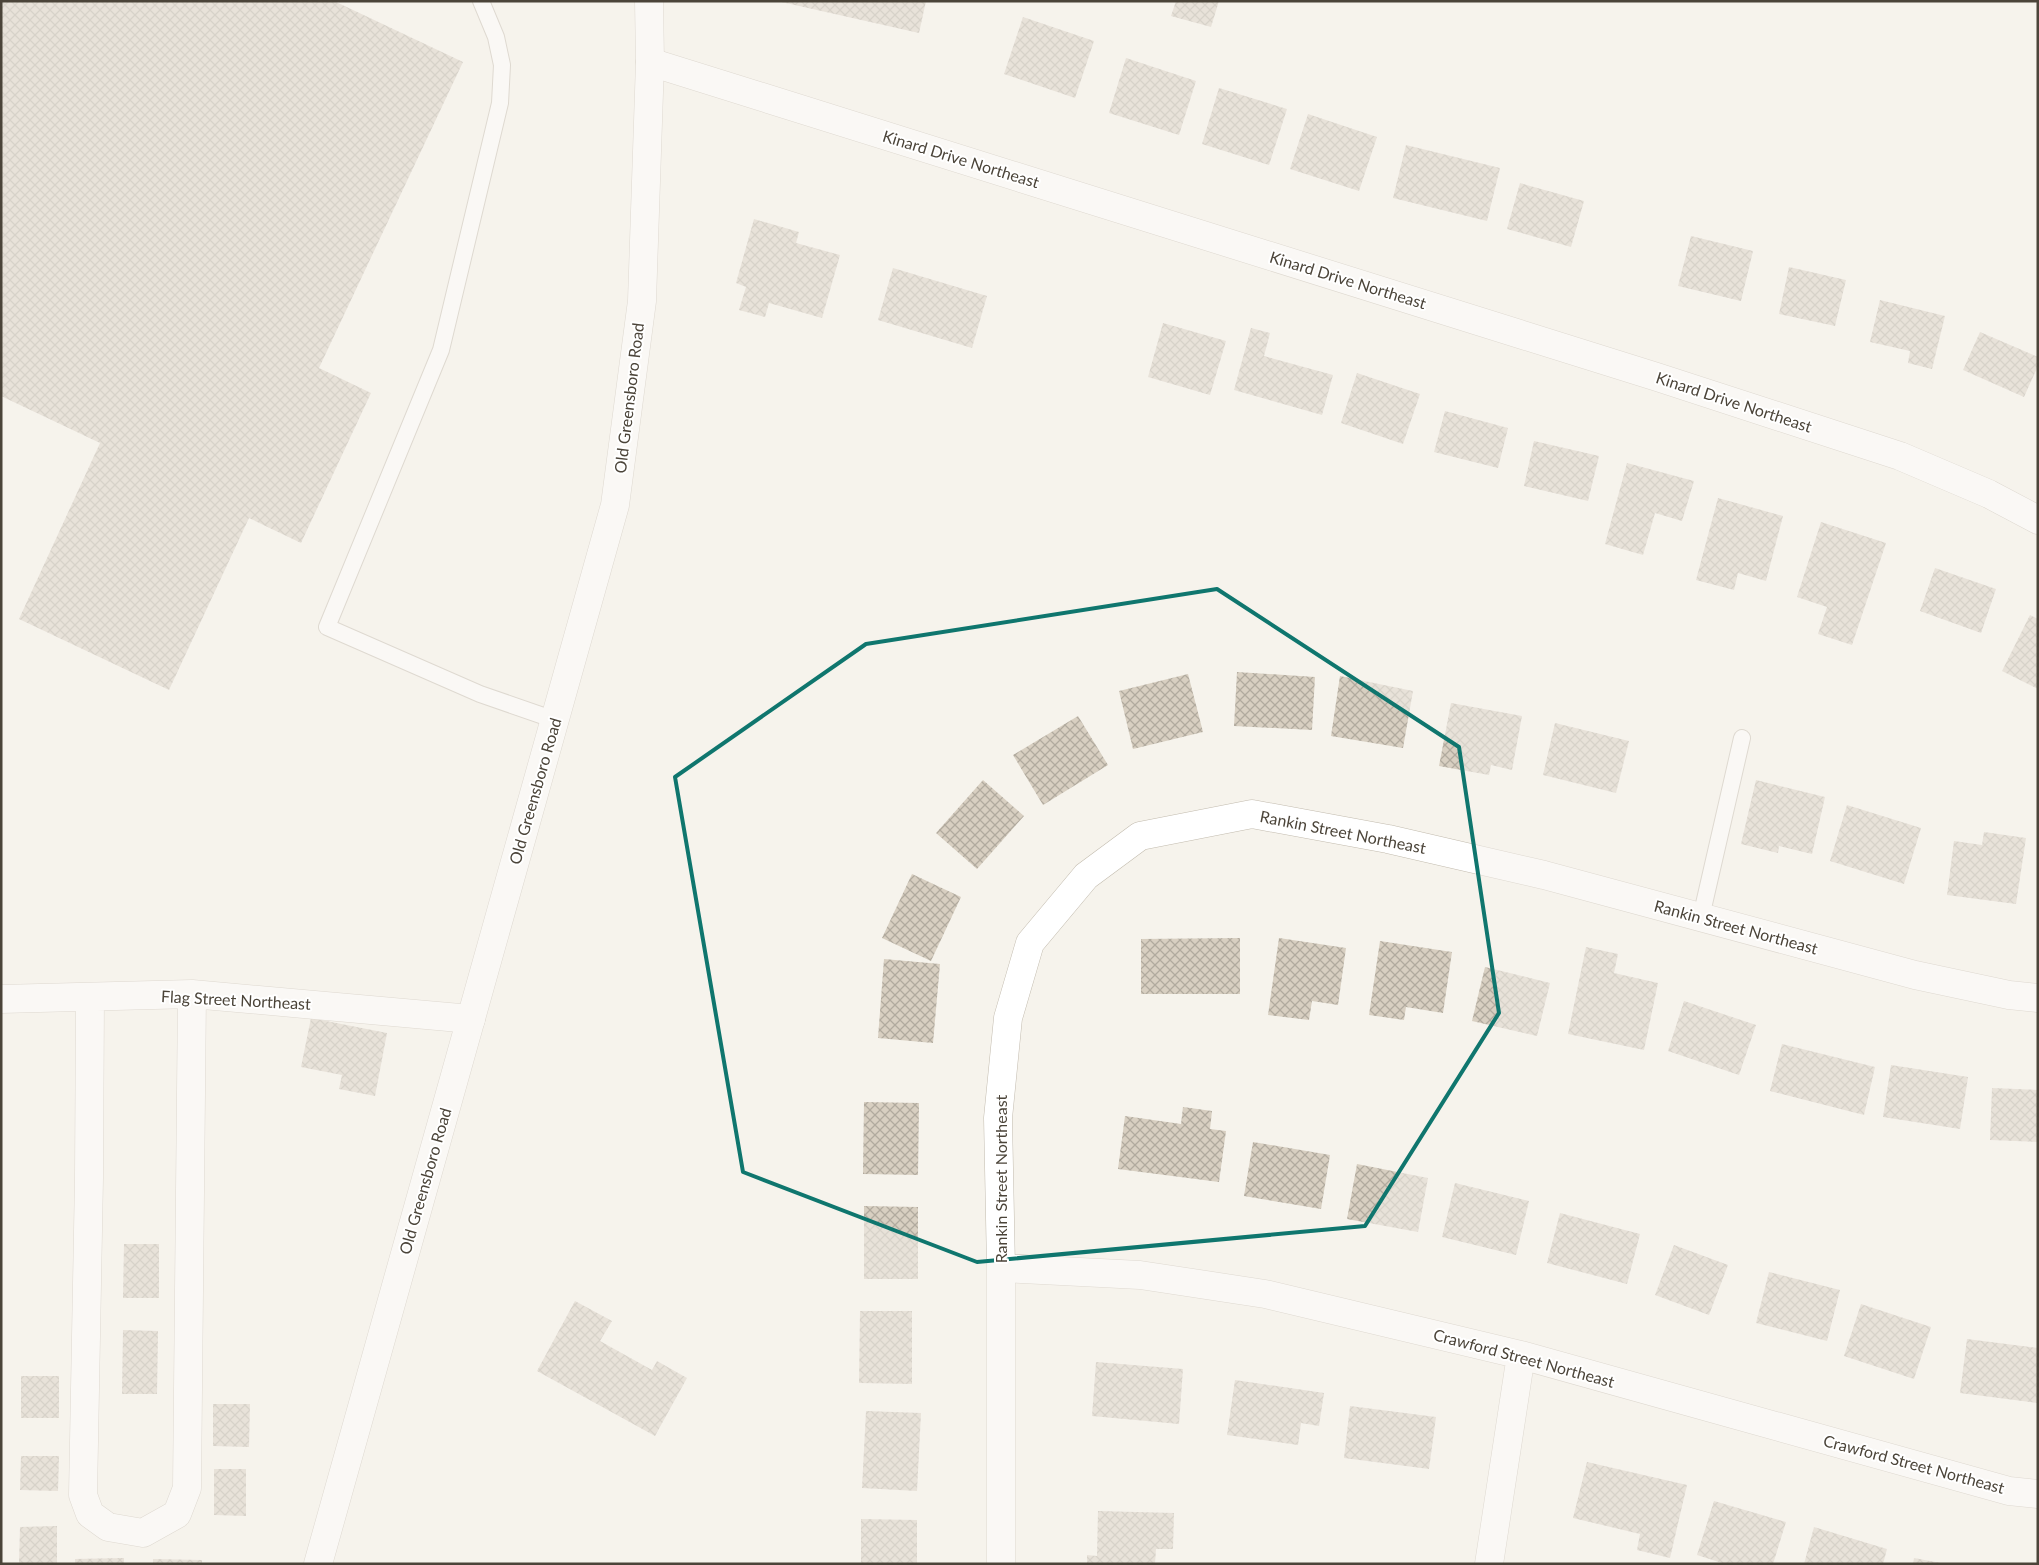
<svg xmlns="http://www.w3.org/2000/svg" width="2039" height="1565" font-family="Lato,sans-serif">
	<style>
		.building { fill: url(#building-cross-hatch) }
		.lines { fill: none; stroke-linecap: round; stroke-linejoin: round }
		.service-casing { stroke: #c2bbae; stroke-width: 18 }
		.minor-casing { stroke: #c2bbae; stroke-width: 29 }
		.tertiary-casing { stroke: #c2bbae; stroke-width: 29 }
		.service { stroke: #fff; stroke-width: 16 }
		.minor { stroke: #fff; stroke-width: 28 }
		.tertiary { stroke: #fff; stroke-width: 28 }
		.marked { fill: none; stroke: #0f766e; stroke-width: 4; stroke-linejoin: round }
		.labels { text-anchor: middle; stroke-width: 4; stroke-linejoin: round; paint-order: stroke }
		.street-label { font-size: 16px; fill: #4b4439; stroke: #fff }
	</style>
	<defs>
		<pattern id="building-cross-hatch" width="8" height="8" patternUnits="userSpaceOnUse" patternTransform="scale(1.25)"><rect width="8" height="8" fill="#d8cfc1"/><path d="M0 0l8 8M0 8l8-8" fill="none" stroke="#b1aa9e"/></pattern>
	</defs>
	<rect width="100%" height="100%" fill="#f6f3ec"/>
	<path class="building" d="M1,1H334L463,62L319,368L371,393L301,543L249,518L169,690L19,619L100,443L1,396Z
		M777,1H926L919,33Z
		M1176,1H1219L1211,27L1171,16Z
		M1023,17L1094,41L1075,98L1004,74Z
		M1126,58L1196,81L1179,135L1109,113Z
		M1219,88L1287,109L1269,165L1202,144Z
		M1308,114L1377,137L1359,191L1290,169Z
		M1406,145L1500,168L1487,221L1393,198Z
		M1520,183L1584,201L1571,247L1507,229Z
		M754,219L799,232L796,243L840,255L822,318L769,303L765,317L739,310L746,287L736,283Z
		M1691,236L1753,251L1741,301L1678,286Z
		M1789,267L1846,280L1835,326L1779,314Z
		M893,268L987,296L972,348L878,320Z
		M1880,300L1945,316L1932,369L1908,363L1910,351L1870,342Z
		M1163,323L1226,341L1210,395L1148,377Z
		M1251,328L1270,333L1264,356L1333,375L1322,415L1234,390Z
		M1980,332L2038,357V366L2024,397L1963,370Z
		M1357,373L1420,394L1403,444L1341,423Z
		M1445,411L1508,428L1498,468L1434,452Z
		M1534,441L1599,456L1588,501L1524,486Z
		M1627,463L1694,481L1682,521L1655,513L1643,555L1605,544Z
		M1718,498L1783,516L1766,581L1738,573L1734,590L1696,580Z
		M1821,522L1886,543L1852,645L1818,634L1827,607L1797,597Z
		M1935,568L1996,589L1981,633L1920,611Z
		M2030,615L2038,619V689L2002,671Z
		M1237,672L1315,677L1312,730L1234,726Z
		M1188,674L1203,732L1133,749L1119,691Z
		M1340,676L1413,691L1403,748L1331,736Z
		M1451,703L1522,716L1512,770L1491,765L1489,775L1439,766Z
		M1078,716L1108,765L1043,805L1013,755Z
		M1555,723L1629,741L1616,793L1543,775Z
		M983,780L1024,816L977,869L936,833Z
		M1756,780L1825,797L1812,854L1779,846L1778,853L1741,844Z
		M1847,805L1921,828L1904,884L1830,861Z
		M1984,832L2026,838L2016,904L1947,895L1954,841L1982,845Z
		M912,874L961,897L931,961L882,938Z
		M1240,938V994H1141V939Z
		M1279,938L1346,948L1338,1005L1312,1001L1309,1020L1268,1015Z
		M1380,941L1452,952L1443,1013L1406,1007L1404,1020L1369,1015Z
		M1586,947L1618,954L1614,973L1658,983L1644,1050L1568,1034Z
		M884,959L940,964L933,1043L878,1038Z
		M1485,967L1550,983L1537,1036L1472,1021Z
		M1684,1001L1756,1025L1739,1075L1668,1051Z
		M311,1018L387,1033L375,1096L339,1089L342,1075L301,1067Z
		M1782,1044L1875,1067L1864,1115L1770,1091Z
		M1891,1065L1968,1077L1960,1129L1883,1117Z
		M1992,1088L2038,1090V1142L1990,1140Z
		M864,1102L919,1103L918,1175L863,1174Z
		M1183,1107L1212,1111L1210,1129L1226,1131L1219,1182L1118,1169L1125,1116L1181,1124Z
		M1253,1142L1330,1155L1321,1209L1244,1196Z
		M1357,1164L1428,1178L1418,1232L1347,1219Z
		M1455,1183L1529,1201L1516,1255L1442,1237Z
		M864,1206L918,1207V1279H864Z
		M1560,1213L1640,1234L1627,1284L1547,1263Z
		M124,1244H159V1298H123Z
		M1674,1245L1728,1265L1709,1315L1655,1295Z
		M1769,1272L1840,1290L1827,1341L1756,1323Z
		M575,1301L612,1321L600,1341L652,1370L657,1361L687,1378L655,1436L537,1371Z
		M1861,1304L1931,1327L1914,1379L1844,1356Z
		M860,1311H912V1384L859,1383Z
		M123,1330L158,1331L157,1394H122Z
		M1967,1339L2038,1348L2037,1403L1960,1393Z
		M1096,1362L1183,1369L1179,1424L1092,1416Z
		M21,1376H59V1418H21Z
		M1235,1380L1324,1393L1319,1426L1301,1423L1298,1445L1227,1435Z
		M213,1404H250L249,1447L213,1446Z
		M1350,1406L1436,1417L1429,1469L1344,1458Z
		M866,1411L921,1413L917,1491L862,1488Z
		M21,1456H59L58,1491L20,1490Z
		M1587,1462L1687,1485L1670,1558L1637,1550L1640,1534L1573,1518Z
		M214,1469H246V1516L214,1515Z
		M1714,1501L1786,1522L1773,1564H1725L1697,1555Z
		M1098,1511L1174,1513L1173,1549H1156L1155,1564H1087V1555L1097,1556Z
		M861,1519L917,1520V1564H861Z
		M57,1526V1564H19L20,1527Z
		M1814,1527L1887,1549L1883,1564H1804Z
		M124,1558V1564H75V1559Z
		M1914,1558L1941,1563V1564H1913Z
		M153,1559L202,1560V1564H153Z"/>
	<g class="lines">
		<defs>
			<path id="service" d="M481,1L496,37L502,65L500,103L441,350L327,627L480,694L555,720
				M1701,917L1742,738"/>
			<path id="minor" d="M650,62L1657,377L1900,456L1989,494L2038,520
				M90,997L89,1178L83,1495L90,1514L108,1527L143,1533L177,1514L187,1488L192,994
				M1,999L192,994L471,1019
				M1001,1268L1140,1275L1265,1294L1521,1355L2009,1491L2038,1494
				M1001,1564V1268L998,1118L1008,1018L1030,943L1086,876L1140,836L1252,814L1388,839L1544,875L1915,975L2009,995L2038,998
				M1489,1564L1521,1355"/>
			<path id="tertiary" d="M318,1564L615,505L642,301L650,62L649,1"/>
		</defs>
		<use href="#service" class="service-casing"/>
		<use href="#minor" class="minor-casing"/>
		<use href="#tertiary" class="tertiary-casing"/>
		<use href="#service" class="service"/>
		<use href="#minor" class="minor"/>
		<use href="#tertiary" class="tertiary"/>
	</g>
	<path d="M0 0H2039V1565H0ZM1217,589L1459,747L1499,1013L1365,1226L977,1262L743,1172L675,777L866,644Z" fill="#f6f3ec" fill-opacity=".55" fill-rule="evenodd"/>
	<path class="marked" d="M1217,589L1459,747L1499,1013L1365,1226L977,1262L743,1172L675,777L866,644Z"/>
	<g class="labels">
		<g class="street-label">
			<text transform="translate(961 159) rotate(17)" y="6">Kinard Drive Northeast</text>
			<text transform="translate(1348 280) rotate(17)" y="6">Kinard Drive Northeast</text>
			<text transform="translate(629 398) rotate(-83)" y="6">Old Greensboro Road</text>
			<text transform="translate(1734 402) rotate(18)" y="6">Kinard Drive Northeast</text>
			<text transform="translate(535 791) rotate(-74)" y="6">Old Greensboro Road</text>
			<text transform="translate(1343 832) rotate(11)" y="6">Rankin Street Northeast</text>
			<text transform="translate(1736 927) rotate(15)" y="6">Rankin Street Northeast</text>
			<text transform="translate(236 1000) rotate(3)" y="6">Flag Street Northeast</text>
			<text transform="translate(1001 1179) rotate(-90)" y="6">Rankin Street Northeast</text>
			<text transform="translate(425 1181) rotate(-74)" y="6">Old Greensboro Road</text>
			<text transform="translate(1524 1358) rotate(15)" y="6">Crawford Street Northeast</text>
			<text transform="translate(1914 1464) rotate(15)" y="6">Crawford Street Northeast</text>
		</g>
	</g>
	<rect width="2039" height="1565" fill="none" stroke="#4b4439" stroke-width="5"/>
</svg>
